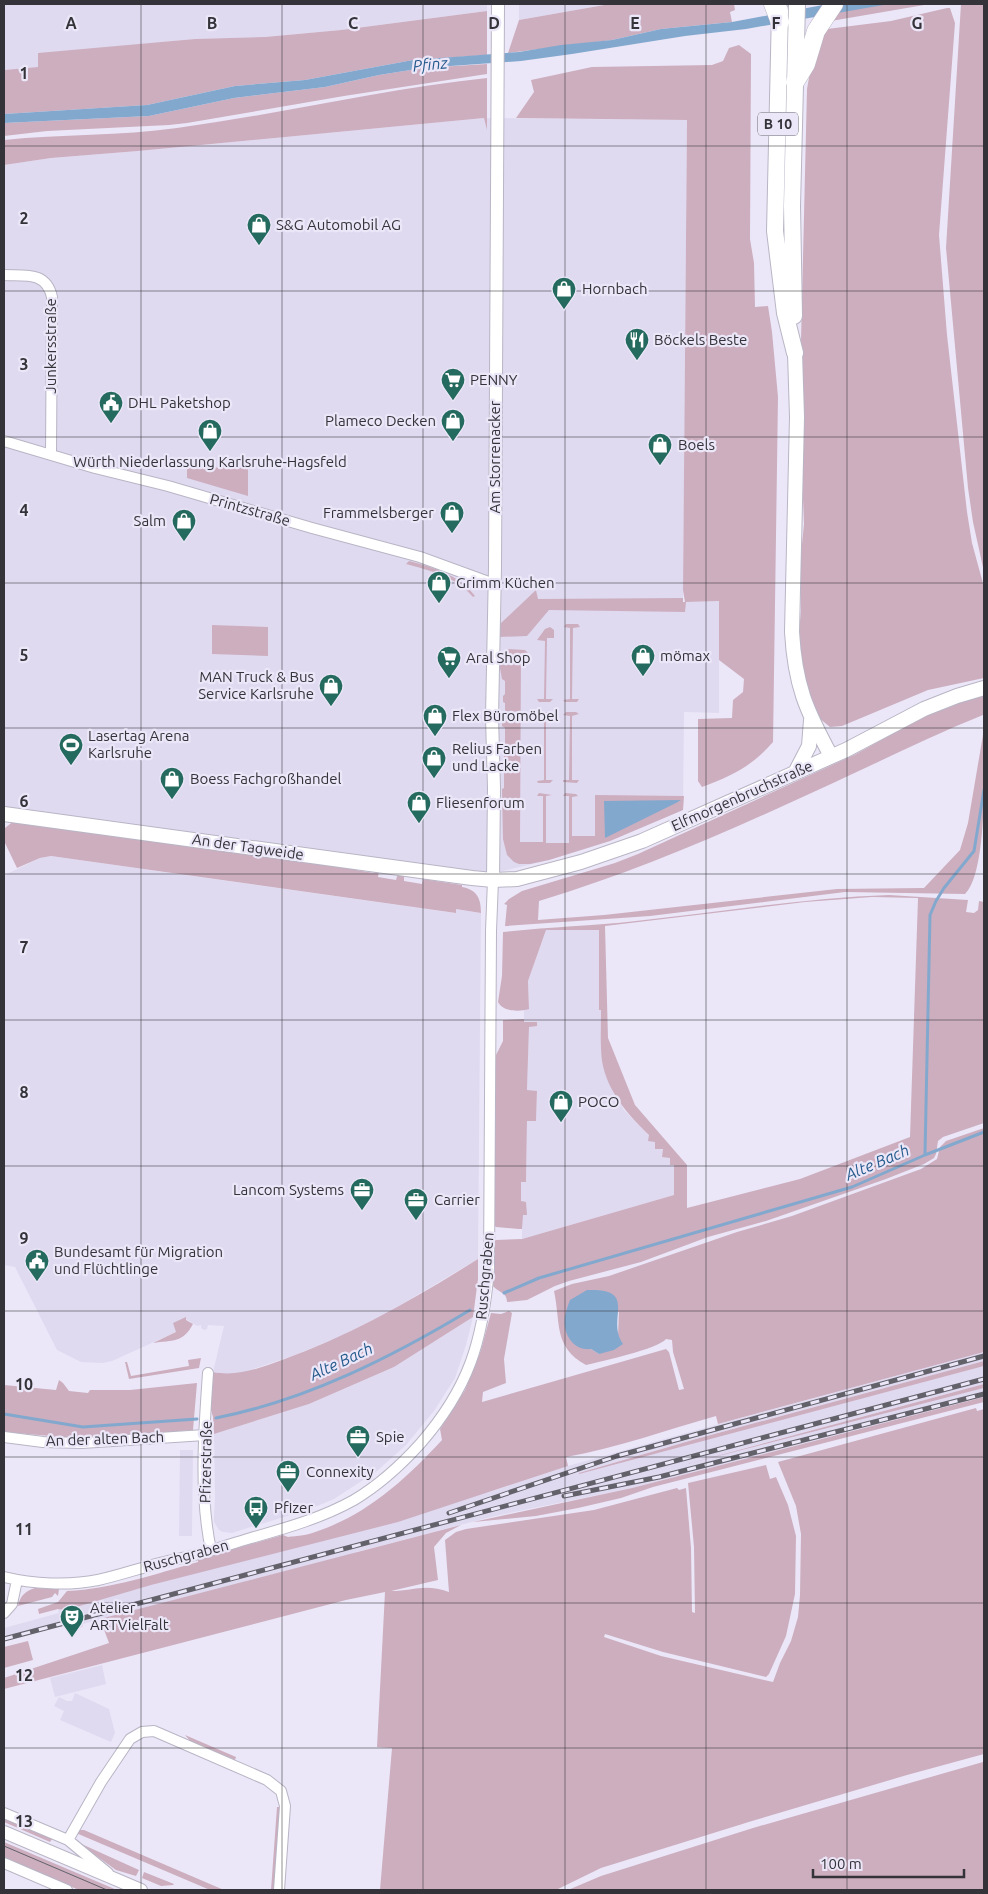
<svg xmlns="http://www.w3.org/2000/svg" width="988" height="1894" font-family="Ubuntu,sans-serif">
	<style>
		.built { fill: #e0daf1 }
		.green { fill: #ccaebf; fill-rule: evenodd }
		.water { fill: #83a8ce }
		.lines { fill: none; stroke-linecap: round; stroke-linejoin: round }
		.stream { stroke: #83a8ce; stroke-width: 3 }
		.minor-casing { stroke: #b9b5c5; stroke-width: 12 }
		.tertiary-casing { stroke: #b9b5c5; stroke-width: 14 }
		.secondary-casing { stroke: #b9b5c5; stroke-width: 16 }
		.trunk-casing { stroke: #b9b5c5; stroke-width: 18 }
		.motorway-casing { stroke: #b9b5c5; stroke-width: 19 }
		.minor { stroke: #fff; stroke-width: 10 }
		.tertiary { stroke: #fff; stroke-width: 12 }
		.secondary { stroke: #fff; stroke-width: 14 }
		.trunk { stroke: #fff; stroke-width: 16 }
		.motorway { stroke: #fff; stroke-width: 18 }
		.tram { stroke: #63616a; stroke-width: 1 }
		.rail-casing { stroke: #63616a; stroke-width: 5 }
		.rail { stroke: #ebe7f8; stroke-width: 3; stroke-dasharray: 9; stroke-linecap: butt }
		.grid { fill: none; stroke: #343339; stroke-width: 1; stroke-opacity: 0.55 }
		.labels { text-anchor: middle; stroke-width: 4.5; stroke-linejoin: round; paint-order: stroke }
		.shield { fill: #ebe7f8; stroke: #6b6972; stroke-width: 1 }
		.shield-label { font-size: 14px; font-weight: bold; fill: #343339 }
		.poi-label { font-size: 15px; fill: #343339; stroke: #ebe7f8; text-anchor: start }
		.street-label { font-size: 15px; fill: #343339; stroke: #ebe7f8 }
		.water-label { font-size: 16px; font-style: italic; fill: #255a8c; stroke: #ebe7f8 }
		.grid-label { font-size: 16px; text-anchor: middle; font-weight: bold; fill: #343339; stroke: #ebe7f8; stroke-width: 4.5; stroke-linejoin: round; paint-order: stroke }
	</style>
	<rect width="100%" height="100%" fill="#ebe7f8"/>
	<path class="built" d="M4,4H487V11L341,30L265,37L195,39L38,54L39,67L4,70Z
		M519,4H610L519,20Z
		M484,118L687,120L683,602L720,601L719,660V713L684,712L683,810L610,841L549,860L481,876L4,807V165L51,158L138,151Z
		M51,856L455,913L456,909L481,913L478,1259L392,1310L341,1336L295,1355L241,1373L226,1375L213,1372L224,1326L208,1325L207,1329L204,1330L201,1328V1325L197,1326L186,1319V1317L176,1332L112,1361L103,1363L81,1362L57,1350L15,1267L4,1265V873L5,875L40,858Z
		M546,930H600L599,1010H601V1048L607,1077L624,1110L670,1157L674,1165V1195L522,1239V1215H526L521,1201V1182H526L527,1120H536L537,1091H527L529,1026L537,1022H524V1010L529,1008L528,981Z
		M473,1317L466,1345L455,1378L434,1411L406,1445L377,1471L334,1499L310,1509L232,1533L223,1532L219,1530L214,1522V1517L215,1496L214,1434L309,1404L394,1367Z
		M984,1352V1361L696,1439L579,1473L984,1366V1384L715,1456L984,1388V1397L632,1488L495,1516L356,1552L354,1555L339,1560L334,1559L246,1581L243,1585L153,1610H135L83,1624V1627L70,1631L68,1624L4,1640V1628L59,1613L58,1609L496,1490L568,1466L664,1439Z
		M180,1450H193L192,1536H179Z
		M102,1665L106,1684L55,1697L50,1678Z
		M75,1693L109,1709L115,1733L111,1742L60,1720L64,1711L54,1706L59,1697L67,1701H72Z"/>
	<path class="green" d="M610,4H734L735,10L730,12L732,22L661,29L612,40L508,53L519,20Z
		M845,4H930L831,21Z
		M961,4H984V572L973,522L968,488L946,248Z
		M947,8H950L955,23L939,235L947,335L967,512L972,543L984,587V678L928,690L842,726L830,727L819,718L807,690L798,642L801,611L800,564L804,524L802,472L804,403L801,342L807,89L814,50L827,29L891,21Z
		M487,11V55L413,60L305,80L235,86L147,105L4,114V70L38,67V53L195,39L265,37L341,30Z
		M739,45L751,54L750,239L754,263L755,307L768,306L772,332L778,397L773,742C752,766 732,776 702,787L698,781V719L732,718L733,700L743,692L744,679L719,660V601L686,602L685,612L549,610L527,636L499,637L500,624L536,590L538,599L683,598V602H685L683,590L687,120L516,118L534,92L531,80L592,67L712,65L723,61L729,48Z
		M487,64V74L344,96L187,123L169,125L47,131L4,136V123L149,116L234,98L325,87L379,75L423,68Z
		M487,78V130L484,118L138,151L51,158L4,165V140C61,134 121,136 177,128C281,114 383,89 487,78Z
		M187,467L248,468V496L187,478Z
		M409,561C435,568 457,574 475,596L473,597C455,576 431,571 406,564Z
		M566,624H578L580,627L573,628L572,699H579L577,702H565L563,700L570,699V628L564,627Z
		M212,625L268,627V656L212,654Z
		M550,627L554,630V638H547L546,699H553L550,702H539L537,699H544L545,641L537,640L545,629Z
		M506,649L525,650L528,653H521L520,842H543V796H537L539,793L552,795L546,796V843H569V796H563L565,793L576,794L578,796L572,797V836H595V795L684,796L683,810L610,841L549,860L530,864H519L514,862L507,855L503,839L502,789L504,788V753L502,751V746L505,745V728L502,726V721L505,719V703L503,702V696L505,694V681L502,679L498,657Z
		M984,694V717L983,715C931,736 881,761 831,784C736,828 639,871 539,901L538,920L604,915L837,889L924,888L960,850L968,823L984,729C984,764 988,873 965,894L845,892L650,916L505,926L507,905L504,904L509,899L522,891L615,863L638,854L856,754L930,713Z
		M540,712H552L553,714L546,715V780H553L550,783H538L537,781L544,780V715H537Z
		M566,712H576L579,714L572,716V780H579L577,783L563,782V780H569L570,716L563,715Z
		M15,820L356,867V870L374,873L375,870L379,871L378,877L396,880L398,873L404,874V881L422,884L423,879L462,885V887C477,890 481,898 481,913L456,909V913L51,856L40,858L17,868L5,843L4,833L5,828Z
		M889,895L968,900L966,912L974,913L978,910L979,901L984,902V1123L943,1137L938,1141L936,1154L934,1158L924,1164L886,1179L766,1221L708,1237L641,1262L569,1281L555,1286L527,1300L507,1302C507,1292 499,1293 493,1286L495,1240L522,1239L674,1195V1165H670V1158L662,1157L663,1149H655V1142L648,1141L649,1135C628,1115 607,1091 602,1061C600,1044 601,1027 601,1010H599V930H546L528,981L529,1009C519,1012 503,1012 498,1002L502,976L503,932C547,927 592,926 636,921C720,912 804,898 889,895ZM872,897L918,898L910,1137L800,1179L687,1208V1165L635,1105L608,1038L605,926L805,902Z
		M524,1019V1022H537V1026L529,1027L527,1090L537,1091L536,1121H527L526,1182H521V1201L526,1202L527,1215H523L522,1229H519L496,1227L494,1225L496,1055L503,1041V1020Z
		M984,1128V1352L718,1424L716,1416C666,1430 617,1448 566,1457L568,1466L398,1522L151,1585L66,1610L58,1609L39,1614L38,1609L58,1602L67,1591C112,1589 155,1574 198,1562V1559L283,1535L288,1537C297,1536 309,1535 318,1531C368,1514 407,1478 442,1440L440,1429L465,1390L481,1350L491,1313L501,1314L509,1311L512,1313L504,1359L506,1383L483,1392L482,1402L666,1349L669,1352L679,1390L684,1389L673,1352L672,1340L666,1339C658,1349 602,1361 586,1365C553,1347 561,1323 554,1291L572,1284L609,1276L737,1232L792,1216L921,1169L937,1159L940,1147L946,1141ZM619,1311L618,1336L599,1354L591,1349Z
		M478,1259V1279L473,1317L394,1367L309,1404L214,1434L213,1417L211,1410L213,1372C237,1377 260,1368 282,1360C352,1335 416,1298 478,1259Z
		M186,1317V1320L193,1324C183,1343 173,1340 153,1343L176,1332L173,1323Z
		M201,1358L199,1368L129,1379L125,1362H127L131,1376L189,1366L188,1360Z
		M984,1361V1366L579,1474V1473L696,1439Z
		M59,1380L63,1383L69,1391L88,1393L90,1390H130L197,1383L193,1430L85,1439L4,1432V1385L56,1390Z
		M984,1384V1388L687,1464Z
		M984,1397V1402L653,1487L621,1498L578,1508L536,1516L473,1522L632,1488Z
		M976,1408L977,1411L984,1409V1754L907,1775L752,1821L601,1868L556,1890H380L392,1748L377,1747L385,1592L346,1600L4,1689V1678L109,1643L100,1619L461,1525L446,1533L434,1547L438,1580L391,1591C413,1591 425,1583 449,1592L445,1540L456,1532L466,1529L594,1510L677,1488L679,1490L686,1488L691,1548L692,1612L695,1613L694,1547L688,1483L766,1465L770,1479L776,1477L788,1505L796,1536L795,1594L786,1636L769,1674L766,1677L663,1652L605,1634L604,1637L661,1656L773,1682L780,1663L791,1641L798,1617L800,1595L801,1534L796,1506L778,1462Z
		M35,1588L59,1589L58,1596L55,1593L52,1597L18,1606C20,1596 25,1591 35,1588Z
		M28,1641L33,1660L4,1668V1647Z
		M185,1735L236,1757L235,1760L191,1742Z
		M983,1762L984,1890H568L601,1876L753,1828Z
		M277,1807H281L274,1890H271Z
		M4,1818L52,1839L50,1842L4,1822Z
		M79,1830H84L224,1890H210L76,1833Z
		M4,1842L117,1890H79L4,1858Z
		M77,1842L139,1870L136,1876L116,1870Z
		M144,1872L174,1884L173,1885L161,1886L142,1878Z"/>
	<path class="water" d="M828,4H889L746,29L685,36L572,54L521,61L423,68L379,75L325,87L234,98L149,116L4,123V114L147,105L235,86L305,80L413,60L519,52L561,45L612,40L661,29L732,22Z
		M681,800L676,803L605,838L604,801Z
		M587,1290C640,1288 605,1319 623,1344L614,1350L599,1354L591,1349C573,1351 562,1333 565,1316C566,1311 568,1305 570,1300Z"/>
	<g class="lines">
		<path class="stream" d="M925,1154L930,915L936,901L944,888L974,851L984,790
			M504,1293L539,1278L852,1187L925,1155L984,1132
			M4,1414L83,1427L197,1419
			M216,1418C307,1400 392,1357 470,1310"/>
		<defs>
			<path id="minor" d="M4,275C25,276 46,271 52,297L51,454
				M4,441L95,468L168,486L312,528L420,557L494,584
				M208,1373C204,1430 199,1494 211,1550
				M4,1437L43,1442L82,1443L205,1435
				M4,1577C33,1584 68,1586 98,1580C125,1574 151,1564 178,1559C203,1554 227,1545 251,1538C286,1528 322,1518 354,1500C379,1485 401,1465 420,1444C469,1388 483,1341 489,1268L491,931L493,880
				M4,1613L12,1604L17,1580
				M4,1813L68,1840L108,1873
				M68,1840L101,1782L130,1739L142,1732L154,1731L267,1780L281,1791L285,1806L279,1890
				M4,1863L67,1890"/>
			<path id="tertiary" d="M493,880L494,788L492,717L495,567L498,4
				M4,1832L141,1890"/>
			<path id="secondary" d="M795,353L797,417L792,632C795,685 806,710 831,756
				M796,771L809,746L811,720
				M4,814L472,878L493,880L517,879L581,862L642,841L846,750L924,709L957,696L984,688"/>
			<path id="trunk" d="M780,10L775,231L785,313L795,353
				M794,316L792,206L797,4"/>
			<path id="motorway" d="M773,4L780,22
				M795,82L806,64L816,31L834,4"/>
		</defs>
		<use href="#minor" class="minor-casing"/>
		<use href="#tertiary" class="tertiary-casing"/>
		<use href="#secondary" class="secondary-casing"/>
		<use href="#trunk" class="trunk-casing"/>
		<use href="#motorway" class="motorway-casing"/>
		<use href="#minor" class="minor"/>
		<use href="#tertiary" class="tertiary"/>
		<use href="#secondary" class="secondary"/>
		<use href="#trunk" class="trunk"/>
		<use href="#motorway" class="motorway"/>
		<path class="tram" d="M4,1846L107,1890"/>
		<defs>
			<path id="rail" d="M564,1496L659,1477L984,1394
				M449,1513L617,1456L984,1356
				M4,1639L984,1379"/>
		</defs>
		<use href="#rail" class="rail-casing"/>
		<use href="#rail" class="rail"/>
	</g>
	<path class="grid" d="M141,4V1890M282,4V1890M423,4V1890M565,4V1890M706,4V1890M847,4V1890M4,146H984M4,291H984M4,437H984M4,583H984M4,728H984M4,874H984M4,1020H984M4,1166H984M4,1311H984M4,1457H984M4,1603H984M4,1748H984"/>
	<defs>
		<symbol id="shop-pin" viewBox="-11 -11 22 30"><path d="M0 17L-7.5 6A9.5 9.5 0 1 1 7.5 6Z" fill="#256a5e" stroke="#ebe7f8"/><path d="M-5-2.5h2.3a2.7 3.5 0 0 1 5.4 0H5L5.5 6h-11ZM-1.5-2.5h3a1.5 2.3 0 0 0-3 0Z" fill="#fff"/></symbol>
		<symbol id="restaurant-pin" viewBox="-11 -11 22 30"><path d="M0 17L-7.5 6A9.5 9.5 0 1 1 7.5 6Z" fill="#256a5e" stroke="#ebe7f8"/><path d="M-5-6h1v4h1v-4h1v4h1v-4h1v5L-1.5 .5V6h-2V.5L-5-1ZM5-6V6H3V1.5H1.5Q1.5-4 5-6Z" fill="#fff"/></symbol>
		<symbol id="supermarket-pin" viewBox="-11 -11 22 30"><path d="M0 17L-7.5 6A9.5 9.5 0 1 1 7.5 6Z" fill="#256a5e" stroke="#ebe7f8"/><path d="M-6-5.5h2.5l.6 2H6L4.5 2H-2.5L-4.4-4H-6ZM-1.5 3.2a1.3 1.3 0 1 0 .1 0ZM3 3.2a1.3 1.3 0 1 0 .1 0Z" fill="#fff"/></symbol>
		<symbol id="civic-pin" viewBox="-11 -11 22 30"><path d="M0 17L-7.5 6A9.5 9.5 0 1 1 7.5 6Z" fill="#256a5e" stroke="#ebe7f8"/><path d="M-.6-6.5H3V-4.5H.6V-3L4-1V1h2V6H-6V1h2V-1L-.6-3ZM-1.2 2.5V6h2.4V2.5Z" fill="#fff"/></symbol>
		<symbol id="stadium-pin" viewBox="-11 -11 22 30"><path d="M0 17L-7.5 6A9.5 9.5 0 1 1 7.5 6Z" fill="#256a5e" stroke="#ebe7f8"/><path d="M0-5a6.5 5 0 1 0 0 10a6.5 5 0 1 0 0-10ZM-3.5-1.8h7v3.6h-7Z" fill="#fff"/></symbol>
		<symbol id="office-pin" viewBox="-11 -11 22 30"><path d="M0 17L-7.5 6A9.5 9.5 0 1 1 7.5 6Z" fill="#256a5e" stroke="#ebe7f8"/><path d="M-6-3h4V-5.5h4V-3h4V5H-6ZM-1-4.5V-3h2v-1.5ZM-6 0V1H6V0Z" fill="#fff"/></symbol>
		<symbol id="bus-pin" viewBox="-11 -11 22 30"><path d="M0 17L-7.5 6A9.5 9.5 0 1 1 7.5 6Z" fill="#256a5e" stroke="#ebe7f8"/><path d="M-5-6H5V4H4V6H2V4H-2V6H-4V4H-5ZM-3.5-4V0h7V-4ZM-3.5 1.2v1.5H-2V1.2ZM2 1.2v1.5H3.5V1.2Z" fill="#fff"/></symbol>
		<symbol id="theatre-pin" viewBox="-11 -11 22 30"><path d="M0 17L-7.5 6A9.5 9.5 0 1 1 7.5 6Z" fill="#256a5e" stroke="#ebe7f8"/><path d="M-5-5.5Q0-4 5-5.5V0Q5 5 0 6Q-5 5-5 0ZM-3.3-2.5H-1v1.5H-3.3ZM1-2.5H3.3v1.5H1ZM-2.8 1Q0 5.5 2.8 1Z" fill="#fff"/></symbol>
	</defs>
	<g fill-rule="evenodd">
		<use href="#shop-pin" x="245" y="211" width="28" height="38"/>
		<use href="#shop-pin" x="550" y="275" width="28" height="38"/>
		<use href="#restaurant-pin" x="623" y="326" width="28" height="38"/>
		<use href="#supermarket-pin" x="439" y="366" width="28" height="38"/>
		<use href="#civic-pin" x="97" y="389" width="28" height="38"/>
		<use href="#shop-pin" x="439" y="407" width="28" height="38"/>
		<use href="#shop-pin" x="196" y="417" width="28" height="38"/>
		<use href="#shop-pin" x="646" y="431" width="28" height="38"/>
		<use href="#shop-pin" x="438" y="499" width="28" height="38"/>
		<use href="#shop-pin" x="170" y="507" width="28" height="38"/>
		<use href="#shop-pin" x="425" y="569" width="28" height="38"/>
		<use href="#shop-pin" x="629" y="642" width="28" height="38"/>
		<use href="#supermarket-pin" x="435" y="644" width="28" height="38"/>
		<use href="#shop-pin" x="317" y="672" width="28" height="38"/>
		<use href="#shop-pin" x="421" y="702" width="28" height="38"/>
		<use href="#stadium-pin" x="57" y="731" width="28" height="38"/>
		<use href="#shop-pin" x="420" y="744" width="28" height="38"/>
		<use href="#shop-pin" x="158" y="765" width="28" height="38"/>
		<use href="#shop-pin" x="405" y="789" width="28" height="38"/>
		<use href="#shop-pin" x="547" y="1088" width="28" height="38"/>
		<use href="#office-pin" x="348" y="1176" width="28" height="38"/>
		<use href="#office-pin" x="402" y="1186" width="28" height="38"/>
		<use href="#civic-pin" x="23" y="1247" width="28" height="38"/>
		<use href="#office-pin" x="344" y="1423" width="28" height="38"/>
		<use href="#office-pin" x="274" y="1458" width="28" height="38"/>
		<use href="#bus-pin" x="242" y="1494" width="28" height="38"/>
		<use href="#theatre-pin" x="58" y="1603" width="28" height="38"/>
	</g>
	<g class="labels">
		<rect class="shield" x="758" y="112.5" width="40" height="23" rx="4"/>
		<g class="shield-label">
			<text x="778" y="129">B 10</text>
		</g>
		<g class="poi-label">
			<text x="276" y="230">S&amp;G Automobil AG</text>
			<text x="582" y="294">Hornbach</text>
			<text x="654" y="345">Böckels Beste</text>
			<text x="470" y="385">PENNY</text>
			<text x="128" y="408">DHL Paketshop</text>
			<text x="436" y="426" text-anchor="end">Plameco Decken</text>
			<text x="678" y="450">Boels</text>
			<text x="210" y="467" text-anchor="middle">Würth Niederlassung Karlsruhe-Hagsfeld</text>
			<text x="434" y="518" text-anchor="end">Frammelsberger</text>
			<text x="166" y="526" text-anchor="end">Salm</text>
			<text x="456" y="588">Grimm Küchen</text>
			<text x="660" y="661">mömax</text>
			<text x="466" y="663">Aral Shop</text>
			<text x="314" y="682" text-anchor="end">MAN Truck &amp; Bus<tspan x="314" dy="17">Service Karlsruhe</tspan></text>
			<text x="452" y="721">Flex Büromöbel</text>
			<text x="88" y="741">Lasertag Arena<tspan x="88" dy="17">Karlsruhe</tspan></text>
			<text x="452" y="754">Relius Farben<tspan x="452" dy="17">und Lacke</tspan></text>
			<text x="190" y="784">Boess Fachgroßhandel</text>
			<text x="436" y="808">Fliesenforum</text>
			<text x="578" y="1107">POCO</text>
			<text x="344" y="1195" text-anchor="end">Lancom Systems</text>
			<text x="434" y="1205">Carrier</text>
			<text x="54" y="1257">Bundesamt für Migration<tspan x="54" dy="17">und Flüchtlinge</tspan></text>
			<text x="376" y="1442">Spie</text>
			<text x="306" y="1477">Connexity</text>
			<text x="274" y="1513">Pfizer</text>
			<text x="90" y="1613">Atelier<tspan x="90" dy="17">ARTVielFalt</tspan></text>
		</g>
		<g class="street-label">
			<text transform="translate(51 346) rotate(-90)" y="5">Junkersstraße</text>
			<text transform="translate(495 457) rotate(-90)" y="5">Am Storrenacker</text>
			<text transform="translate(250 510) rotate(16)" y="5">Printzstraße</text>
			<text transform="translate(742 796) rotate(-24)" y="5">Elfmorgenbruchstraße</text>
			<text transform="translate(248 847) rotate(8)" y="5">An der Tagweide</text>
			<text transform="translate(485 1276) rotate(-85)" y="5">Ruschgraben</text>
			<text transform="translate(105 1439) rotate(-2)" y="5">An der alten Bach</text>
			<text transform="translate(206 1462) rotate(-89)" y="5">Pfizerstraße</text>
			<text transform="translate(186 1556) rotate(-15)" y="5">Ruschgraben</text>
		</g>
		<g class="water-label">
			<text transform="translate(430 64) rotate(-6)" y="6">Pfinz</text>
			<text transform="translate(877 1162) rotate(-23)" y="6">Alte Bach</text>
			<text transform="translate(341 1361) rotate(-25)" y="6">Alte Bach</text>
		</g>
	</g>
	<g class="grid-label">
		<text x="71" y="29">A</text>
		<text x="212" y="29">B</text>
		<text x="353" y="29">C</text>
		<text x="494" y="29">D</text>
		<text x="635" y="29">E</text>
		<text x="776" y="29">F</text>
		<text x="917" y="29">G</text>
		<text x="24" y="79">1</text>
		<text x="24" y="224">2</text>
		<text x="24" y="370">3</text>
		<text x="24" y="516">4</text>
		<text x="24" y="661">5</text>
		<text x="24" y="807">6</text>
		<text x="24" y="953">7</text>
		<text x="24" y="1098">8</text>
		<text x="24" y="1244">9</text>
		<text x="24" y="1390">10</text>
		<text x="24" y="1535">11</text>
		<text x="24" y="1681">12</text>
		<text x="24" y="1827">13</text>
	</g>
	<rect width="988" height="1894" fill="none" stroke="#343339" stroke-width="10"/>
	<path d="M813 1869v8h151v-8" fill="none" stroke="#343339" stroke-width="2.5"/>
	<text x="820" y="1869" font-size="15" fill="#343339" stroke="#ebe7f8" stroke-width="4" paint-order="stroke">100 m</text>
</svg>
